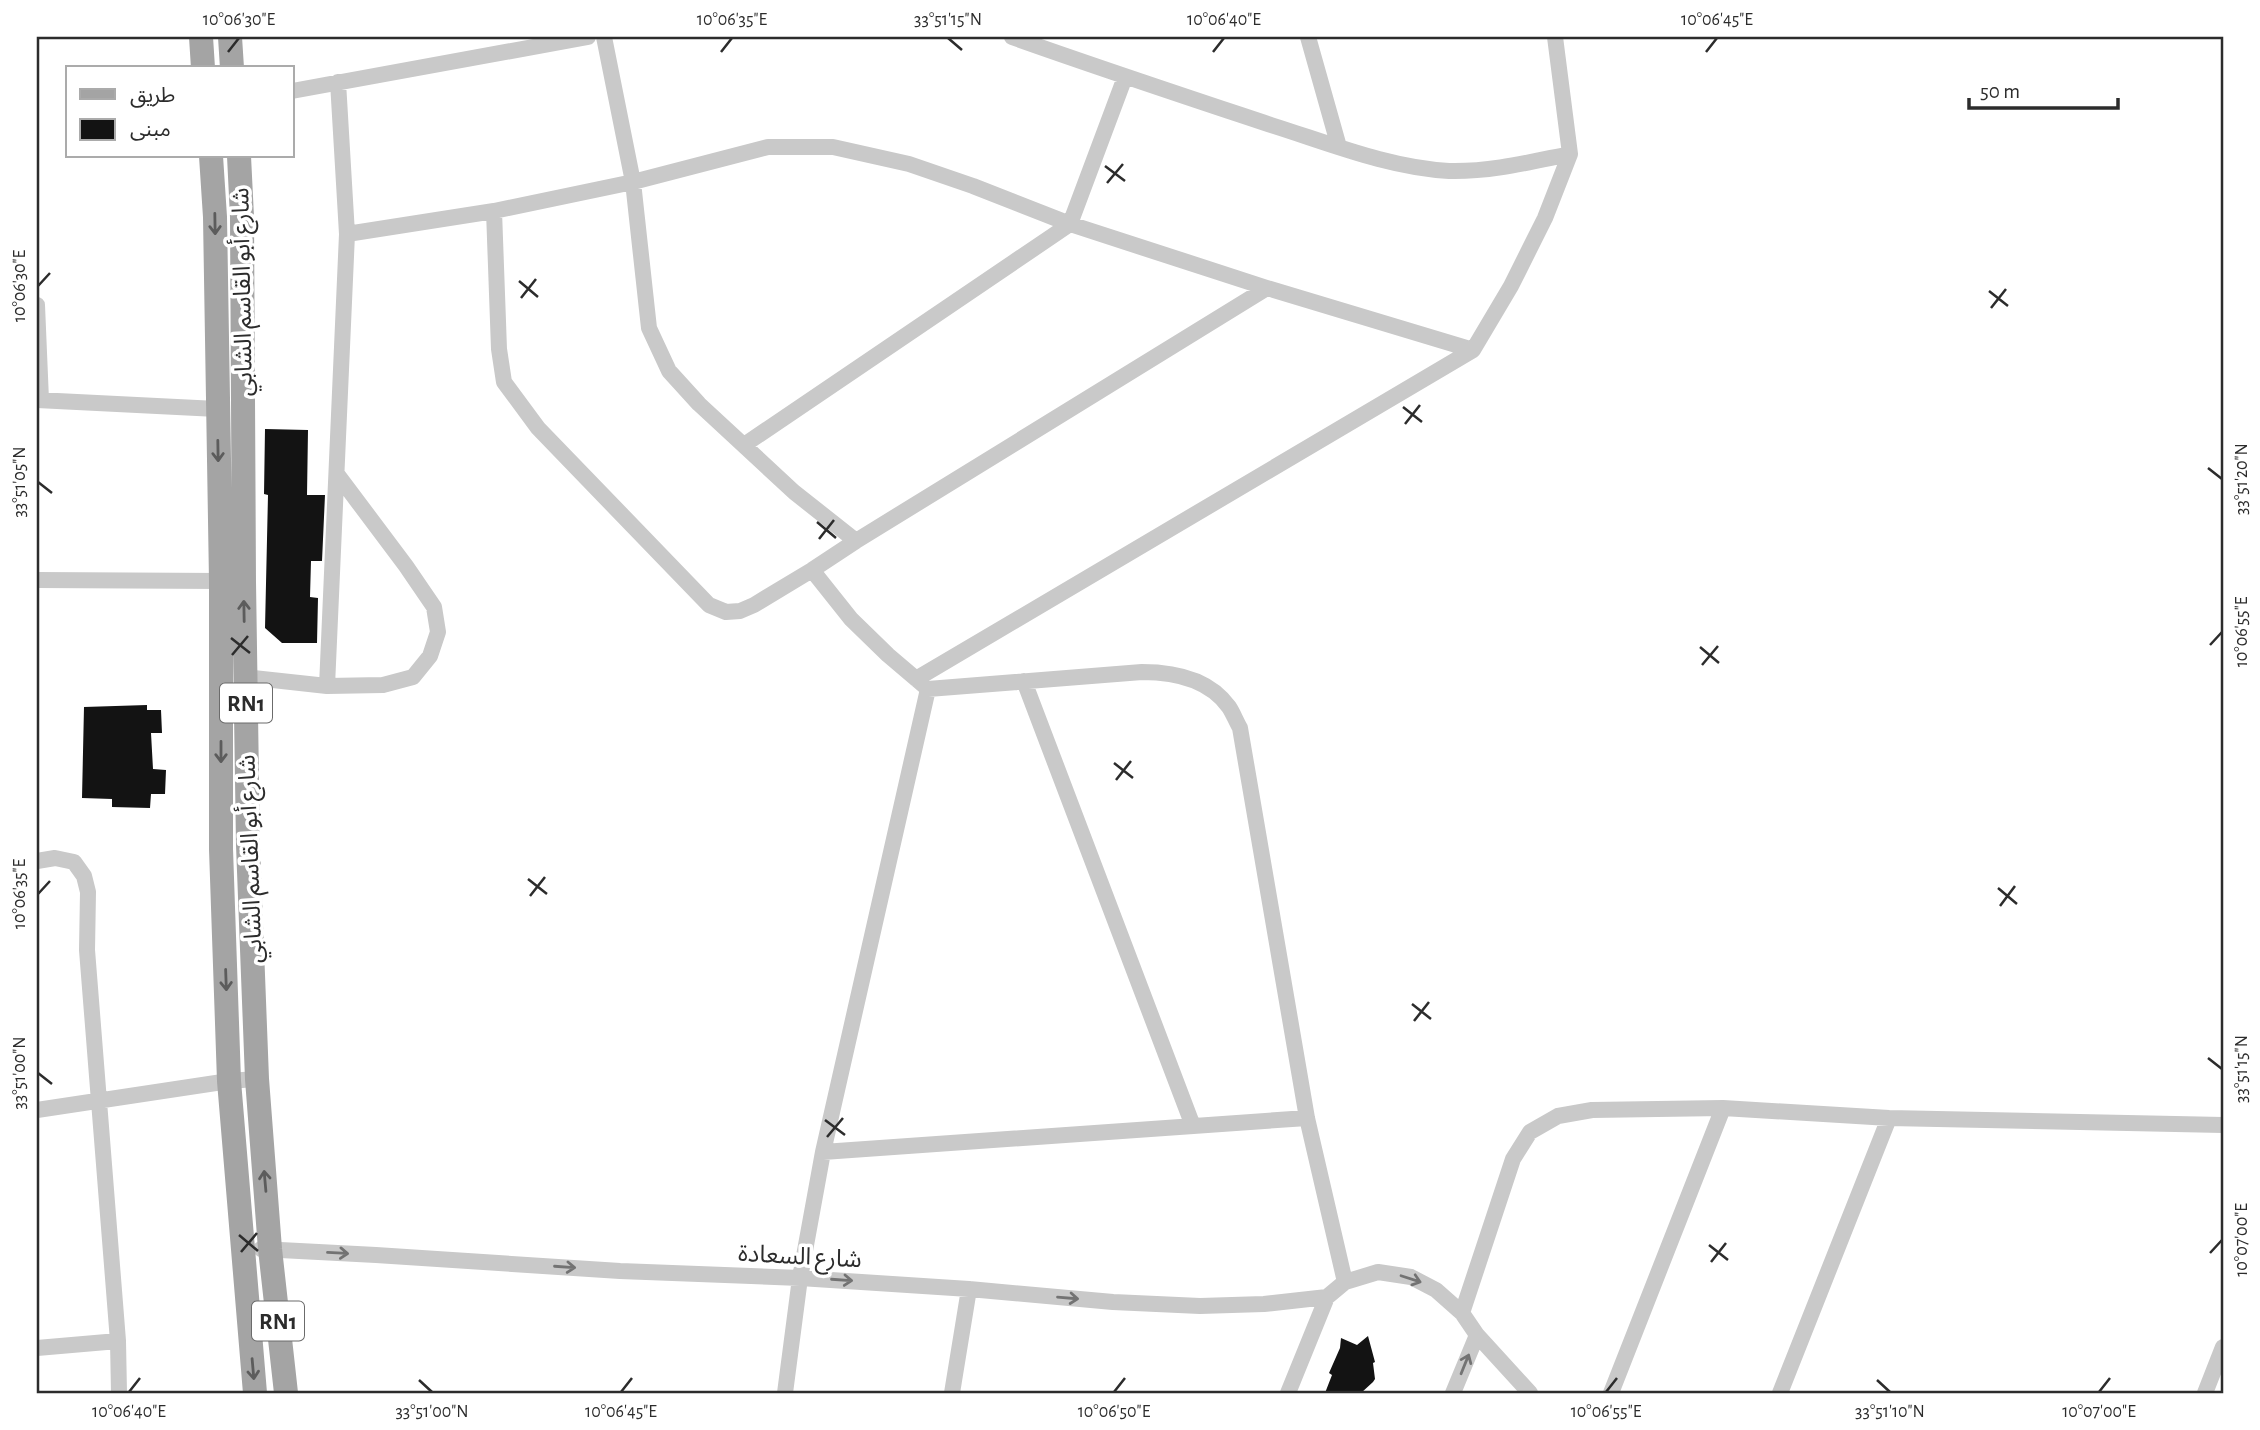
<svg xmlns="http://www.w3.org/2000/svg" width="2260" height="1430" font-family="'Alegreya Sans','Noto Sans Arabic',sans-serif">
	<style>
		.building { fill: #131313 }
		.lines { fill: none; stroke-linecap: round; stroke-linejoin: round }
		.minor { stroke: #c9c9c9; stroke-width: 16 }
		.primary { stroke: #a4a4a4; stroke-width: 24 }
		.oneway { stroke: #5c5c5c }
		.oneway2 { stroke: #737373 }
		.ticks { fill: none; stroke: #2c2c2c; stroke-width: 2.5 }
		.labels { text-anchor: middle; stroke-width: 7; stroke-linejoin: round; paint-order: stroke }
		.shield { fill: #fff; stroke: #6b6b6b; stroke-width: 2 }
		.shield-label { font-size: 23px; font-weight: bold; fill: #2c2c2c }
		.street-label { font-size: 24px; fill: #2c2c2c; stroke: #fff }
		.neatline { fill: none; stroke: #2c2c2c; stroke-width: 2.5 }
		.ticks-label { font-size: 18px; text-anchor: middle; fill: #2c2c2c }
	</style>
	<rect width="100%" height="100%" fill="#fff"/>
	<path class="building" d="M265,429L308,430L307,495H325L322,561H311L310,597L318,598L317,643H282L265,628L268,495L264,494Z
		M147,705V710H161L162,733H151L153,769L166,770L165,794H151L150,808L112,807V799L82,798L84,707Z
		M1368,1336L1375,1362L1373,1363L1375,1379L1373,1382L1361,1393H1325L1332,1375L1329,1373L1340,1348L1341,1338L1357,1345Z"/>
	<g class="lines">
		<path class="minor" d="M604,37L633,182L649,328L669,371L699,404L794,492L856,541
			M1012,37C1099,68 1187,97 1274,126C1331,144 1390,168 1449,171C1491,172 1530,162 1570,154
			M1308,37L1339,147
			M292,91L588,37
			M494,211L499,349L504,382L538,428L709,605L726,612L740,611L754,605L812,570L856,541L1267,288
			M347,234L494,211L633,182L768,147H833L909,164L973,186L1070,224L1267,288L1473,350
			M37,305L41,400
			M37,400L217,409
			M744,445L1070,224L1125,77
			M812,570L851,619L888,655L928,689L1142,672C1174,672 1209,679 1229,707C1233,713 1236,721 1240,728L1307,1118L1345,1282
			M37,580L221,581
			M245,677L327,686L383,685L413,677L430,656L438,632L434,607L406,566L337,474
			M916,679L1473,350L1511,286L1545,218L1570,154L1555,37
			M1024,681L1193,1126
			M327,686L347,234L338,82
			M37,861L55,858L74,862L84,876L88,892L87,950L118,1341L119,1393
			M37,1110L229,1081L257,1079
			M823,1152L1307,1118
			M261,1249L376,1255L620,1271L800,1278L969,1289L1113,1302L1200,1306L1264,1304L1327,1297
			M1462,1313L1513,1159L1530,1132L1558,1116L1592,1110L1723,1108L1889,1118L2223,1125
			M37,1348L118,1341
			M785,1393L800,1278L823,1152L928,689
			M952,1393L969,1289
			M1288,1393L1327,1297L1345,1282L1378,1272L1411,1277L1436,1290L1462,1313L1477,1335L1530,1393
			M1453,1393L1477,1335
			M1611,1393L1723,1108
			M1780,1393L1889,1118
			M2205,1393L2223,1347"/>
		<path class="primary" d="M201,37L203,68
			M230,37L232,68
			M211,156L215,217L221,581V849L229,1081L255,1393
			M239,156L242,217L244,582L248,845L257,1079L270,1249L286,1393"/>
	</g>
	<defs><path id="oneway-shaft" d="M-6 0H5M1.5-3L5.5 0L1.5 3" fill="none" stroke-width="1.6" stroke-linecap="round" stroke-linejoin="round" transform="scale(1.75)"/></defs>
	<g class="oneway">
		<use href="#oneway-shaft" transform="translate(215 224) rotate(89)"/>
		<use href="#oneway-shaft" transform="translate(218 451) rotate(89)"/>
		<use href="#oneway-shaft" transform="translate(244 611) rotate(-91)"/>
		<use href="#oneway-shaft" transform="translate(221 752) rotate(90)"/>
		<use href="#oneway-shaft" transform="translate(226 980) rotate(88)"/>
		<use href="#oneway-shaft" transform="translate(265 1181) rotate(-95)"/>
		<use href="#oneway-shaft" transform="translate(253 1369) rotate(85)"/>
	</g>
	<g class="oneway2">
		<use href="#oneway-shaft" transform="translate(338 1253) rotate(3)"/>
		<use href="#oneway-shaft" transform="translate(565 1267) rotate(4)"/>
		<use href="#oneway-shaft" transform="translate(1411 1279) rotate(18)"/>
		<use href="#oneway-shaft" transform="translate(842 1280) rotate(4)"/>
		<use href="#oneway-shaft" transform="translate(1068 1298) rotate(5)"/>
		<use href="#oneway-shaft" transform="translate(1465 1364) rotate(-68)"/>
	</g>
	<path class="ticks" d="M948,38L962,50M228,52L239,38M721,52L732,38M1213,52L1224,38M1706,52L1717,38M1105,166L1125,181M1107,183L1123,164M519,281L538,297M38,286L50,273M1989,291L2008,306M521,298L536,279M1991,308L2006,289M1403,407L1422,422M1405,424L1420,405M2208,468L2222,479M38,482L52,493M817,522L836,538M819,539L834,520M231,638L250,653M2210,645L2222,632M1700,647L1719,663M232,655L248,636M1702,665L1718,646M1114,763L1133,778M1116,780L1131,761M528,879L547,894M1998,888L2017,904M38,894L50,881M530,896L545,877M2000,906L2015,886M1412,1004L1431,1019M1414,1021L1429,1002M2208,1058L2222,1069M38,1073L52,1084M825,1120L845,1135M827,1137L843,1118M239,1235L258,1251M1709,1245L1728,1260M241,1252L257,1233M2210,1253L2222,1240M1711,1262L1726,1243M419,1380L432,1392M1877,1380L1890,1392M129,1392L140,1378M621,1392L632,1378M1114,1392L1125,1378M1606,1392L1617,1378M2099,1392L2110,1378"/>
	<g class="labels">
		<g class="shield">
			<rect x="220" y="683.5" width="52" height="39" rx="5"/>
			<rect x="252" y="1301.5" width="52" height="39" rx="5"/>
		</g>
		<g class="shield-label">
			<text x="246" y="711">RN1</text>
			<text x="278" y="1329">RN1</text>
		</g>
		<g class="street-label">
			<text transform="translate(242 292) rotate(-91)" y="8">شارع أبو القاسم الشابي</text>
			<text transform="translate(250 859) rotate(-92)" y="8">شارع أبو القاسم الشابي</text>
			<text transform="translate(800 1256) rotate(3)" y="8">شارع السعادة</text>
		</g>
	</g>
	<rect width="2260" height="1430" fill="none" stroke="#ffffff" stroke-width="77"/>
	<rect x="66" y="66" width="228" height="91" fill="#ffffff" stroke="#ababab" stroke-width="2"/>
	<rect x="80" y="89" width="35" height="10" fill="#a4a4a4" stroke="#ababab" stroke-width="2"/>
	<text x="130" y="102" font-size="21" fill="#2c2c2c">طريق</text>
	<rect x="80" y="119" width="35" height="21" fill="#131313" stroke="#ababab" stroke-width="2"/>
	<text x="130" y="136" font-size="21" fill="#2c2c2c">مبنى</text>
	<path d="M1969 98v10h149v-10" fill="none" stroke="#2c2c2c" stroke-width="3.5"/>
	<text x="1980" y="98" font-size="21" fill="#2c2c2c" stroke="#ffffff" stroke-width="5" paint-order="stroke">50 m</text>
	<rect x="38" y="38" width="2184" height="1354" class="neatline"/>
	<g class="ticks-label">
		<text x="239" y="25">10°06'30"E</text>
		<text x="732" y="25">10°06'35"E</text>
		<text x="948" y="25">33°51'15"N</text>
		<text x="1224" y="25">10°06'40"E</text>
		<text x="1717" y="25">10°06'45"E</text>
		<text transform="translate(19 286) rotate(-90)" y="6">10°06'30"E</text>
		<text transform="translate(2241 479) rotate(-90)" y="6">33°51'20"N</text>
		<text transform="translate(19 482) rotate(-90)" y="6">33°51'05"N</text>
		<text transform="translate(2241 632) rotate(-90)" y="6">10°06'55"E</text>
		<text transform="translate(19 894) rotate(-90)" y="6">10°06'35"E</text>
		<text transform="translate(2241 1069) rotate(-90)" y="6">33°51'15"N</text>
		<text transform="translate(19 1073) rotate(-90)" y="6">33°51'00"N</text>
		<text transform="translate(2241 1240) rotate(-90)" y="6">10°07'00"E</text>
		<text x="129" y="1417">10°06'40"E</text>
		<text x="432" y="1417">33°51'00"N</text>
		<text x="621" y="1417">10°06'45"E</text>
		<text x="1114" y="1417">10°06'50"E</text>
		<text x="1606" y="1417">10°06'55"E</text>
		<text x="1890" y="1417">33°51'10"N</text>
		<text x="2099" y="1417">10°07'00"E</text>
	</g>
</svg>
